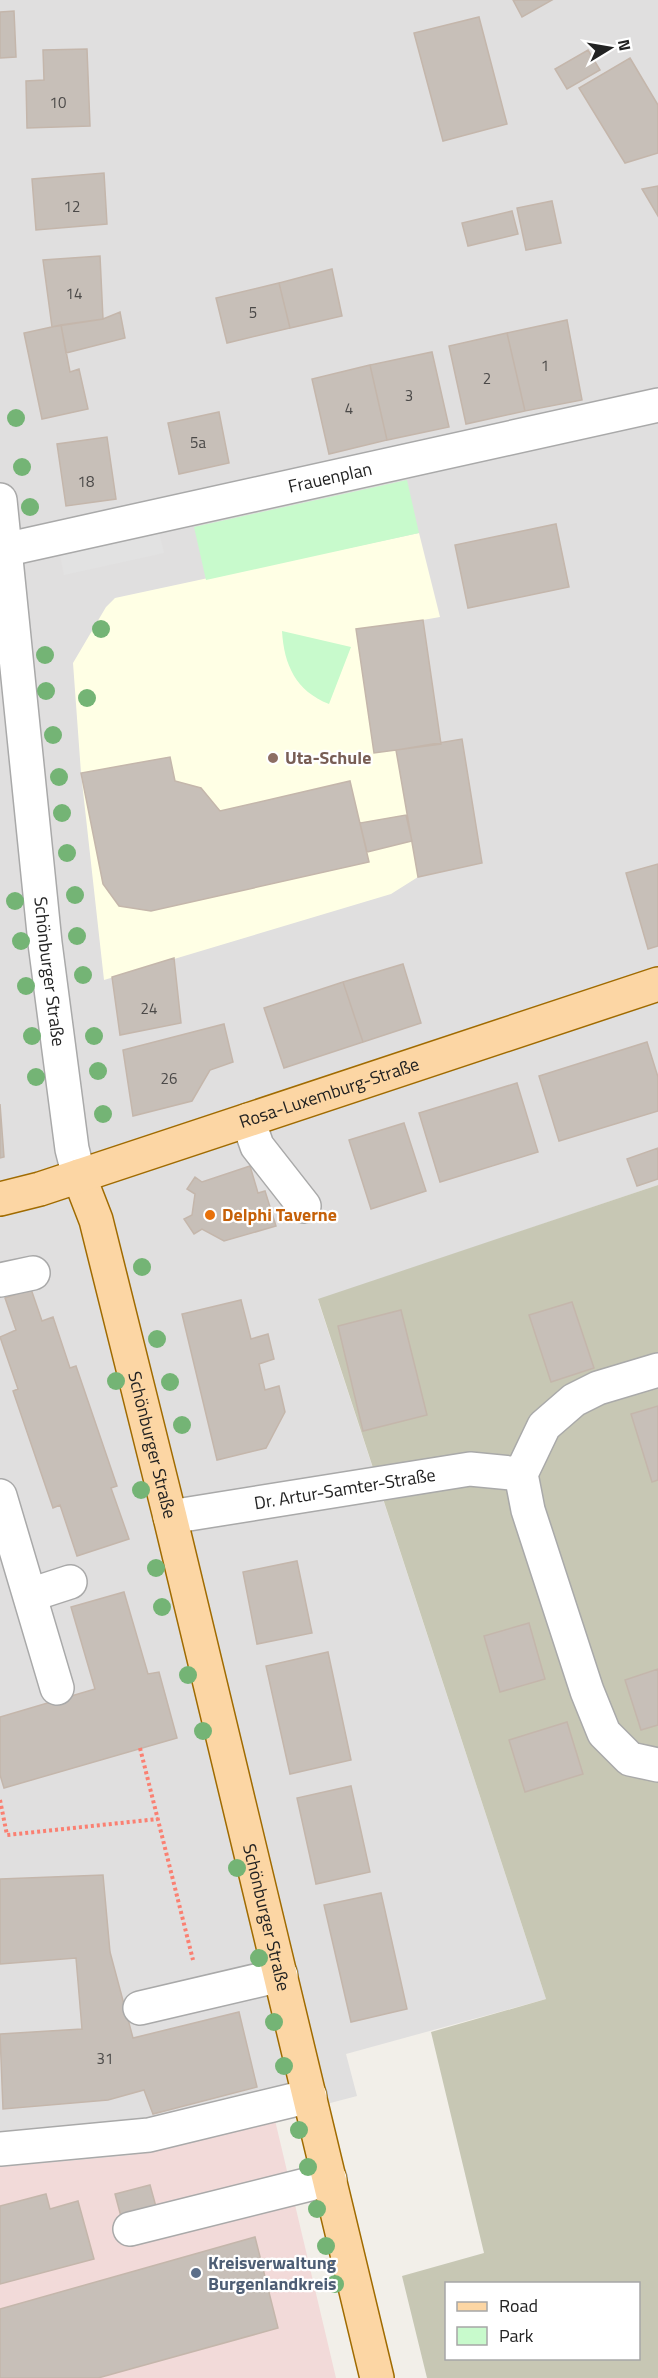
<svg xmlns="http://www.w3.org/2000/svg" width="658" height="2378" font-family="'Titillium Web',sans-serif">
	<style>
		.residential { fill: #e0dfdf }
		.commercial { fill: #f2dad9 }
		.education { fill: #ffffe5 }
		.construction { fill: #c7c7b4; fill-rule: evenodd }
		.park { fill: #c8facc }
		.parking { fill: #e2e2e2 }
		.building { fill: #c7bfb8; stroke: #c4b6ab; stroke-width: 1.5 }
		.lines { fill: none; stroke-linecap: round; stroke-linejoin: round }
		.minor-casing { stroke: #a9a9a9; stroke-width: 36 }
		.major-casing { stroke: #a06b00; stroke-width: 36 }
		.path { stroke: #fa8072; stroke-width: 4; stroke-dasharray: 3 3; stroke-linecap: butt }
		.minor { stroke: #fff; stroke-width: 33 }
		.major { stroke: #fcd6a4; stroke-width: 33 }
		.tree { fill: #74b475 }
		.education-dot { fill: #8d6e63; stroke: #fff; stroke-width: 2 }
		.food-dot { fill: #e8710a; stroke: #fff; stroke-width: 2 }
		.service-dot { fill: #5c6f8a; stroke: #fff; stroke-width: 2 }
		.labels { text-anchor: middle; stroke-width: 4.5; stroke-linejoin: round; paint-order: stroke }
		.number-label { font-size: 15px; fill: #4b4948 }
		.street-label { font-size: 18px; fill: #222; stroke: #fff }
		.education-label { font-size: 18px; font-weight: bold; fill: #785e54; stroke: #fff; text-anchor: start }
		.food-label { font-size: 18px; font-weight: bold; fill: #c56008; stroke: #fff; text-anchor: start }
		.service-label { font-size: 18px; font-weight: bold; fill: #4e5e75; stroke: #fff; text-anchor: start }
	</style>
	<rect width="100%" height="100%" fill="#f2efe9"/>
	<path class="residential" d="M0,0H658V1185L318,1300L546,1999L346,2054L357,2096L131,2155L0,2167Z"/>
	<path class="commercial" d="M274,2116L336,2378H0V2167L131,2155Z"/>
	<path class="education" d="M419,533L440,617L423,620L441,743L462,739L482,863L418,877L391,894L104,980L81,773L73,663L106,607L115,598Z"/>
	<path class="construction" d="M658,1185V2378H427L402,2276L484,2253L431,2032L546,1999L318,1299ZM446,2284H638V2358H446Z"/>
	<path class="park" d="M407,480L419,533L206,580L194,527Z
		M282,631L351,647L329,704C296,691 284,665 282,631Z"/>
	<path class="parking" d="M158,529L164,553L64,575L59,550Z"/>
	<path class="building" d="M513,0H552L522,17Z
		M14,11L16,57L0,58V12Z
		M479,17L507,124L443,141L414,33Z
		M87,49L90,126L27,128L26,81L44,80L43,50Z
		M588,50L600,70L567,89L555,69Z
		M630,58L658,105V153L625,163L579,88Z
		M104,173L107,224L36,230L32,179Z
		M658,186V216L642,189Z
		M552,201L561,243L526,250L517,208Z
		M512,211L518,234L468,246L462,223Z
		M100,256L103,319L52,327L43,260Z
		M332,269L342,316L290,328L279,283Z
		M279,283L290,328L227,343L216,298Z
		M120,312L125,338L66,353L61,325L103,319Z
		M567,320L582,400L525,411L507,333Z
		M61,325L70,372L79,369L88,409L42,419L24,333Z
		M507,333L525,411L466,424L449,346Z
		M432,352L449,427L387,440L370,365Z
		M370,365L387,440L329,454L312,379Z
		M219,412L229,463L179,474L168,423Z
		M107,437L116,499L66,506L57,444Z
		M556,524L569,587L468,608L455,545Z
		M423,620L441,744L374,753L356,629Z
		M462,739L482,863L418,877L396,750Z
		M170,757L175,781L201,788L220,811L350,781L369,862L151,911L119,906L103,884L81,773Z
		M406,815L412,841L367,852L360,823Z
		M658,864V946L648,949L626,873Z
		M174,958L181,1023L120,1035L112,977Z
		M403,964L421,1023L363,1042L343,982Z
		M343,982L363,1042L284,1068L264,1008Z
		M224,1024L233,1062L210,1070L192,1101L133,1116L123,1050Z
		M647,1042L658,1077V1111L559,1141L539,1076Z
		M517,1083L538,1152L440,1182L419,1113Z
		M0,1104L4,1157L0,1158Z
		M404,1123L426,1191L371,1209L349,1140Z
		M658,1148V1179L637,1186L627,1159Z
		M250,1166L258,1193L265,1191L276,1226L224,1241L202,1229L194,1234L184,1219L192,1215L195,1194L187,1189L195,1177L202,1182Z
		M31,1289L42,1321L53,1317L70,1368L76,1366L117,1486L111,1488L129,1539L77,1556L60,1505L53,1508L13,1391L18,1389L0,1337L16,1330L5,1298Z
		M241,1300L251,1339L268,1334L274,1359L259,1364L265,1390L279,1386L285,1412L266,1448L217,1460L182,1314Z
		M572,1302L594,1368L551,1382L529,1315Z
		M401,1310L427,1415L363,1431L338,1326Z
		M658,1406V1480L652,1482L631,1414Z
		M297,1561L312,1633L257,1644L243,1572Z
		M124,1592L148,1674L159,1672L177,1738L4,1788L0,1775V1717L95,1689L71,1607Z
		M529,1623L545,1679L500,1692L484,1636Z
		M328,1652L351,1760L290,1774L266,1666Z
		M658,1669V1725L641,1730L625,1680Z
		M567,1722L583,1774L525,1792L509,1740Z
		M351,1786L370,1872L316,1884L297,1798Z
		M103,1875L110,1952L133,2038L239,2012L257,2087L153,2114L144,2090L108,2100L3,2109L0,2034L82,2029L76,1958L0,1964V1879Z
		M381,1893L407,2009L351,2022L324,1905Z
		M150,2185L158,2214L123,2224L115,2194Z
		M46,2194L50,2209L78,2201L94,2259L0,2284V2206Z
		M255,2237L278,2328L98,2378H0V2309Z"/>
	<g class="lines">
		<defs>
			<g id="minor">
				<path id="s1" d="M0,500L45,943L72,1149L79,1176"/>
				<path id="s2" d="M4,550L658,405"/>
				<path d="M248,1120L257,1146L304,1206"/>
				<path d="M0,1280L33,1273"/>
				<path d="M658,1370L598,1388L574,1400L544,1426L521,1474L528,1510L587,1691L604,1733L630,1759L658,1765"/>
				<path d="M0,1496L57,1688"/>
				<path id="s3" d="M170,1517L470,1469L521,1474"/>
				<path d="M30,1595L70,1582"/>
				<path d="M140,2008L281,1975"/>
				<path d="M0,2149L149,2135L310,2096"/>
				<path d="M130,2229L330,2179"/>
			</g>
			<g id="major">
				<path id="s4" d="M79,1176L96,1220L170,1517L377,2378"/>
				<path id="s5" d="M0,1199L40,1189L658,984"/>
			</g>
		</defs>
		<use href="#minor" class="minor-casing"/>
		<use href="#major" class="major-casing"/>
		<path class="path" d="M140,1748L193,1960
			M0,1800L7,1835L158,1819"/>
		<use href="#minor" class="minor"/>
		<use href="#major" class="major"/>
	</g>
	<g class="tree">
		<circle cx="16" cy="418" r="9"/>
		<circle cx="22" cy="467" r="9"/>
		<circle cx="30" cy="507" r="9"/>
		<circle cx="101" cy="629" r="9"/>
		<circle cx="45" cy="655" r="9"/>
		<circle cx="46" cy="691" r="9"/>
		<circle cx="87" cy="698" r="9"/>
		<circle cx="53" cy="735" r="9"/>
		<circle cx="59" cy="777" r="9"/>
		<circle cx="62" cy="813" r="9"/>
		<circle cx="67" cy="853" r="9"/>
		<circle cx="75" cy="895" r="9"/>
		<circle cx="15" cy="901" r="9"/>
		<circle cx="77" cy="936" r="9"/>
		<circle cx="21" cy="941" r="9"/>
		<circle cx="83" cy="975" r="9"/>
		<circle cx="26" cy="986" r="9"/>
		<circle cx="32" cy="1036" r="9"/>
		<circle cx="94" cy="1036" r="9"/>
		<circle cx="98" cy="1071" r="9"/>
		<circle cx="36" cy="1077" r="9"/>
		<circle cx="103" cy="1114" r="9"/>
		<circle cx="142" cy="1267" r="9"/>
		<circle cx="157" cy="1339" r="9"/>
		<circle cx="116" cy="1381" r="9"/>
		<circle cx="170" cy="1382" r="9"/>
		<circle cx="182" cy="1425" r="9"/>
		<circle cx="141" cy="1490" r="9"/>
		<circle cx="156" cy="1568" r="9"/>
		<circle cx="162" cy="1607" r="9"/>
		<circle cx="188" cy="1675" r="9"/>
		<circle cx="203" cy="1731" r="9"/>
		<circle cx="237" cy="1868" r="9"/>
		<circle cx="259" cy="1958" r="9"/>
		<circle cx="274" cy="2022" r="9"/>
		<circle cx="284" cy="2066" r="9"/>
		<circle cx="299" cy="2130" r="9"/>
		<circle cx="308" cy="2167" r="9"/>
		<circle cx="317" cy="2209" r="9"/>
		<circle cx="326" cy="2246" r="9"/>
		<circle cx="335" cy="2284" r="9"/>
	</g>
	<circle class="education-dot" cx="273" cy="758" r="6"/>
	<circle class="food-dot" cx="210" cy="1215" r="6"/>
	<circle class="service-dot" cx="196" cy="2273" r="6"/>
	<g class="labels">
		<g class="number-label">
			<text x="58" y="108">10</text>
			<text x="72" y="212">12</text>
			<text x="74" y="299">14</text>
			<text x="253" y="318">5</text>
			<text x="545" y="371">1</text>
			<text x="487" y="384">2</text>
			<text x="409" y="401">3</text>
			<text x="349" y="414">4</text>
			<text x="198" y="448">5a</text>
			<text x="86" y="487">18</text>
			<text x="149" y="1014">24</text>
			<text x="169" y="1084">26</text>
			<text x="105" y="2064">31</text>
		</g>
		<g class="street-label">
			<text dy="6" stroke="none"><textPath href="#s2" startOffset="334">Frauenplan</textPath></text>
			<text dy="6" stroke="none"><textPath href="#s1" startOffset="474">Schönburger Straße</textPath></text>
			<text dy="6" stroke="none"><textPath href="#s5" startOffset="346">Rosa-Luxemburg-Straße</textPath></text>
			<text dy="6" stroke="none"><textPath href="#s4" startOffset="279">Schönburger Straße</textPath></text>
			<text dy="6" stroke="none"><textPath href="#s3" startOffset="177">Dr. Artur-Samter-Straße</textPath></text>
			<text dy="6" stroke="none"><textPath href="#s4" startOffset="765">Schönburger Straße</textPath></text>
		</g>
		<g class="education-label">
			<text x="285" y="764">Uta-Schule</text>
		</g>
		<g class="food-label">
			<text x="222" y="1221">Delphi Taverne</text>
		</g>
		<g class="service-label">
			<text x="208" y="2269">Kreisverwaltung<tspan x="208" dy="21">Burgenlandkreis</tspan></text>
		</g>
	</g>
	<rect x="445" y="2282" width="195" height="78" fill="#ffffff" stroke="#a7a7a7" stroke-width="1.5"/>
	<rect x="457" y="2302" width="30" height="9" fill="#fcd6a4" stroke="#a7a7a7" stroke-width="1.5"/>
	<text x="499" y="2312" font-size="18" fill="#222222">Road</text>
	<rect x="457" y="2327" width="30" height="18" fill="#c8facc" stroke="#a7a7a7" stroke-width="1.5"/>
	<text x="499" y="2342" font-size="18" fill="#222222">Park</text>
	<g transform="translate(610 48) rotate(79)" stroke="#ffffff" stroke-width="4.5" paint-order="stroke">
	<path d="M0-4.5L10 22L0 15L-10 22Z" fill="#222222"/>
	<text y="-9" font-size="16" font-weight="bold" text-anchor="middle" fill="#222222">N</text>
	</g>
</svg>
